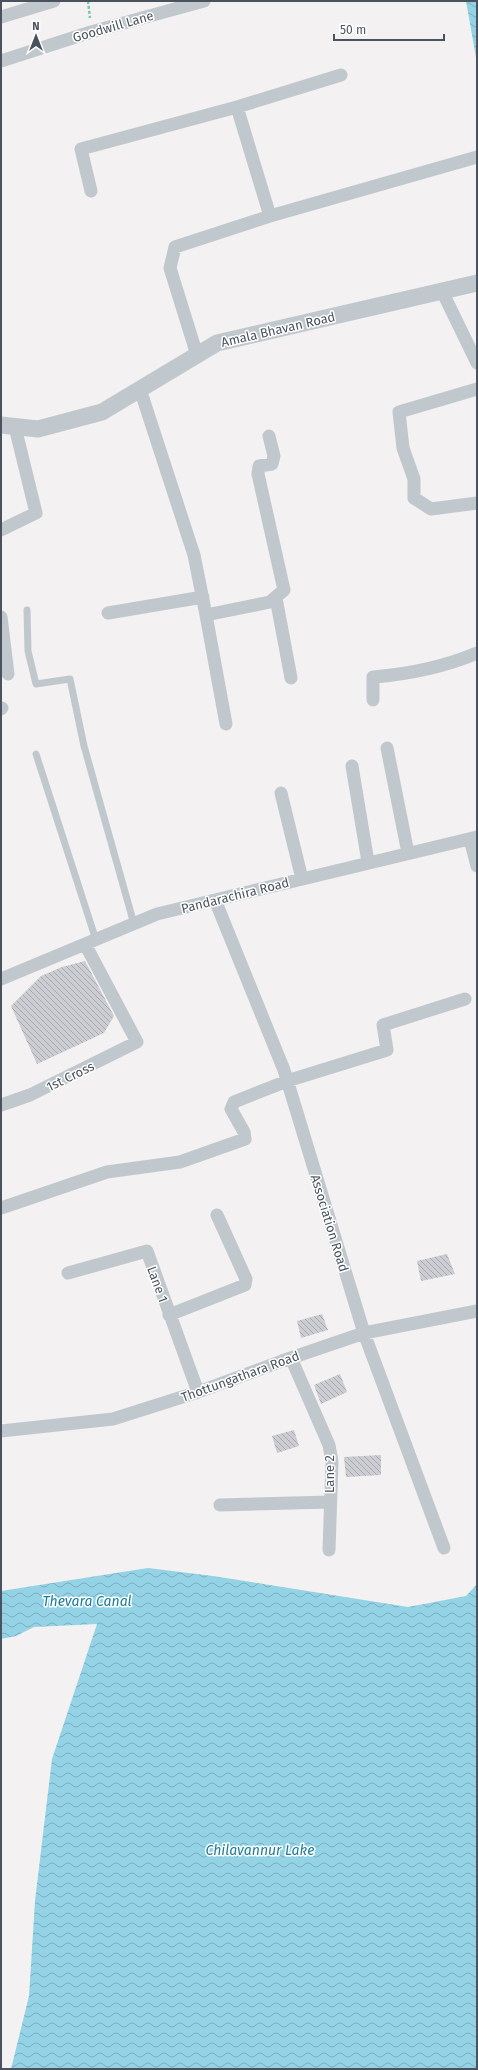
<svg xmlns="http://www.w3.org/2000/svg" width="478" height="2070" font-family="'Fira Sans',sans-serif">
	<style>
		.water { fill: url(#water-waves) }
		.building { fill: url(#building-back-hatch) }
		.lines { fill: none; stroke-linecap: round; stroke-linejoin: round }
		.path { stroke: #7ec8a5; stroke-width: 2.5; stroke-dasharray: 3 2; stroke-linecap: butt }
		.service { stroke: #c0c8ce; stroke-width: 7 }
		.minor { stroke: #c0c8ce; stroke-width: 13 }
		.tertiary { stroke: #c0c8ce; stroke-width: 17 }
		.labels { text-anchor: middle; stroke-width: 3; stroke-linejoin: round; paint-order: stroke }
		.street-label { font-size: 13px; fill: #4a535d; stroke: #fff }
		.water-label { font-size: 14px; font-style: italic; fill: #187c9b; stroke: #fff }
	</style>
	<defs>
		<pattern id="water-waves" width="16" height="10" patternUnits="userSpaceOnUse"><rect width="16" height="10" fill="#94d3e6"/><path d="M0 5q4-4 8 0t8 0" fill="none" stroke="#7baebe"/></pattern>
		<pattern id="building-back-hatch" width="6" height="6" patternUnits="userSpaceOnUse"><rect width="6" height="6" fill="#cbcdd3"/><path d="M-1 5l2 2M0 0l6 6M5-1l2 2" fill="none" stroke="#a7a9ae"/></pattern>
	</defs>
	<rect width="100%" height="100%" fill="#f3f1f1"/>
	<path class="water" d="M466,1H477V63Z
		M148,1568L213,1576L408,1607L466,1596L477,1584V2069H11L29,1996L35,1901L52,1759L97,1624L34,1627L16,1636L1,1639V1591Z"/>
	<path class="building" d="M85,961L114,1016L104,1033L37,1064L11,1006L41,976L62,967Z
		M447,1254L455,1274L421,1281L417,1261Z
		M322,1314L328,1330L301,1338L297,1321Z
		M340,1374L347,1392L321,1404L314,1385Z
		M294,1430L299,1446L277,1453L272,1436Z
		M381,1455V1475L346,1477L344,1457Z"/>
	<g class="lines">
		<path class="path" d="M88,1L90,18"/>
		<path class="service" d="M27,610L28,651L36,684L70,679L84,746L134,924
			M36,754L96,940"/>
		<path class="minor" d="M1,17L54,1
			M1,61L91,32L204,1
			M91,191L81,149L237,107
			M270,216L477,157
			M442,291L477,363
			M197,355L170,268L175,247L270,216L237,107L341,75
			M140,389L194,555L206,615L270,602L284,590L258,474L259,466L272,464L274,456L269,436
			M477,389L399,412L403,448L414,479V498L431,509L477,503
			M1,530L36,513L15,427
			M276,598L291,678
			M108,613L203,597
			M206,615L226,724
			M1,617L8,674
			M373,700V677C409,674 444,667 477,653
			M1,709L2,708
			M387,748L408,853
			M352,766L368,862
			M281,793L302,879
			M470,839L477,866
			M215,900L284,1070L364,1333L444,1548
			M1,979L157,914L477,837
			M1,1105L30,1095L137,1042L85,944
			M1,1208L107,1172L180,1162L245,1139L244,1132L231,1109L234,1102L287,1081L387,1050L383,1025L465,999
			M68,1273L147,1251L198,1392
			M169,1315L245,1285L246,1279L217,1215
			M291,1358L329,1445L332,1462L329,1550
			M1,1431L113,1419L198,1392L282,1361L364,1333L477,1311
			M220,1505L330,1502"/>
		<path class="tertiary" d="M1,425L38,429L102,412L217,343L477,283"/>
	</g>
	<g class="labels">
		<g class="street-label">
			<text transform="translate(113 26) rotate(-16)" y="5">Goodwill Lane</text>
			<text transform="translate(278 329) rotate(-13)" y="5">Amala Bhavan Road</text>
			<text transform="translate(235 895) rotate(-14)" y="5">Pandarachira Road</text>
			<text transform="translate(70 1076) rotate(-26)" y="5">1st Cross</text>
			<text transform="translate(330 1223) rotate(73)" y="5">Association Road</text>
			<text transform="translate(158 1284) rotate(70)" y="5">Lane 1</text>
			<text transform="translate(240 1376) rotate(-20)" y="5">Thottungathara Road</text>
			<text transform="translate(329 1474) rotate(-90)" y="5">Lane 2</text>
		</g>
		<g class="water-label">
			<text x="87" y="1606">Thevara Canal</text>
			<text x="260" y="1855">Chilavannur Lake</text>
		</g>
	</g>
	<rect width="478" height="2070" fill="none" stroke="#4a535d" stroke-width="4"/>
	<g transform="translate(36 36)" stroke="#ffffff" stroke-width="3" paint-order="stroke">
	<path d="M0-3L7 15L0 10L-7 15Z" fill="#4a535d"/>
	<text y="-6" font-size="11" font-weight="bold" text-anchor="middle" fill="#4a535d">N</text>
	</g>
	<path d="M334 34v6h110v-6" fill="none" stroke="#4a535d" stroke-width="2"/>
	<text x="340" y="34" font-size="12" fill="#4a535d" stroke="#ffffff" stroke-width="3" paint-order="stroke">50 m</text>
</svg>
